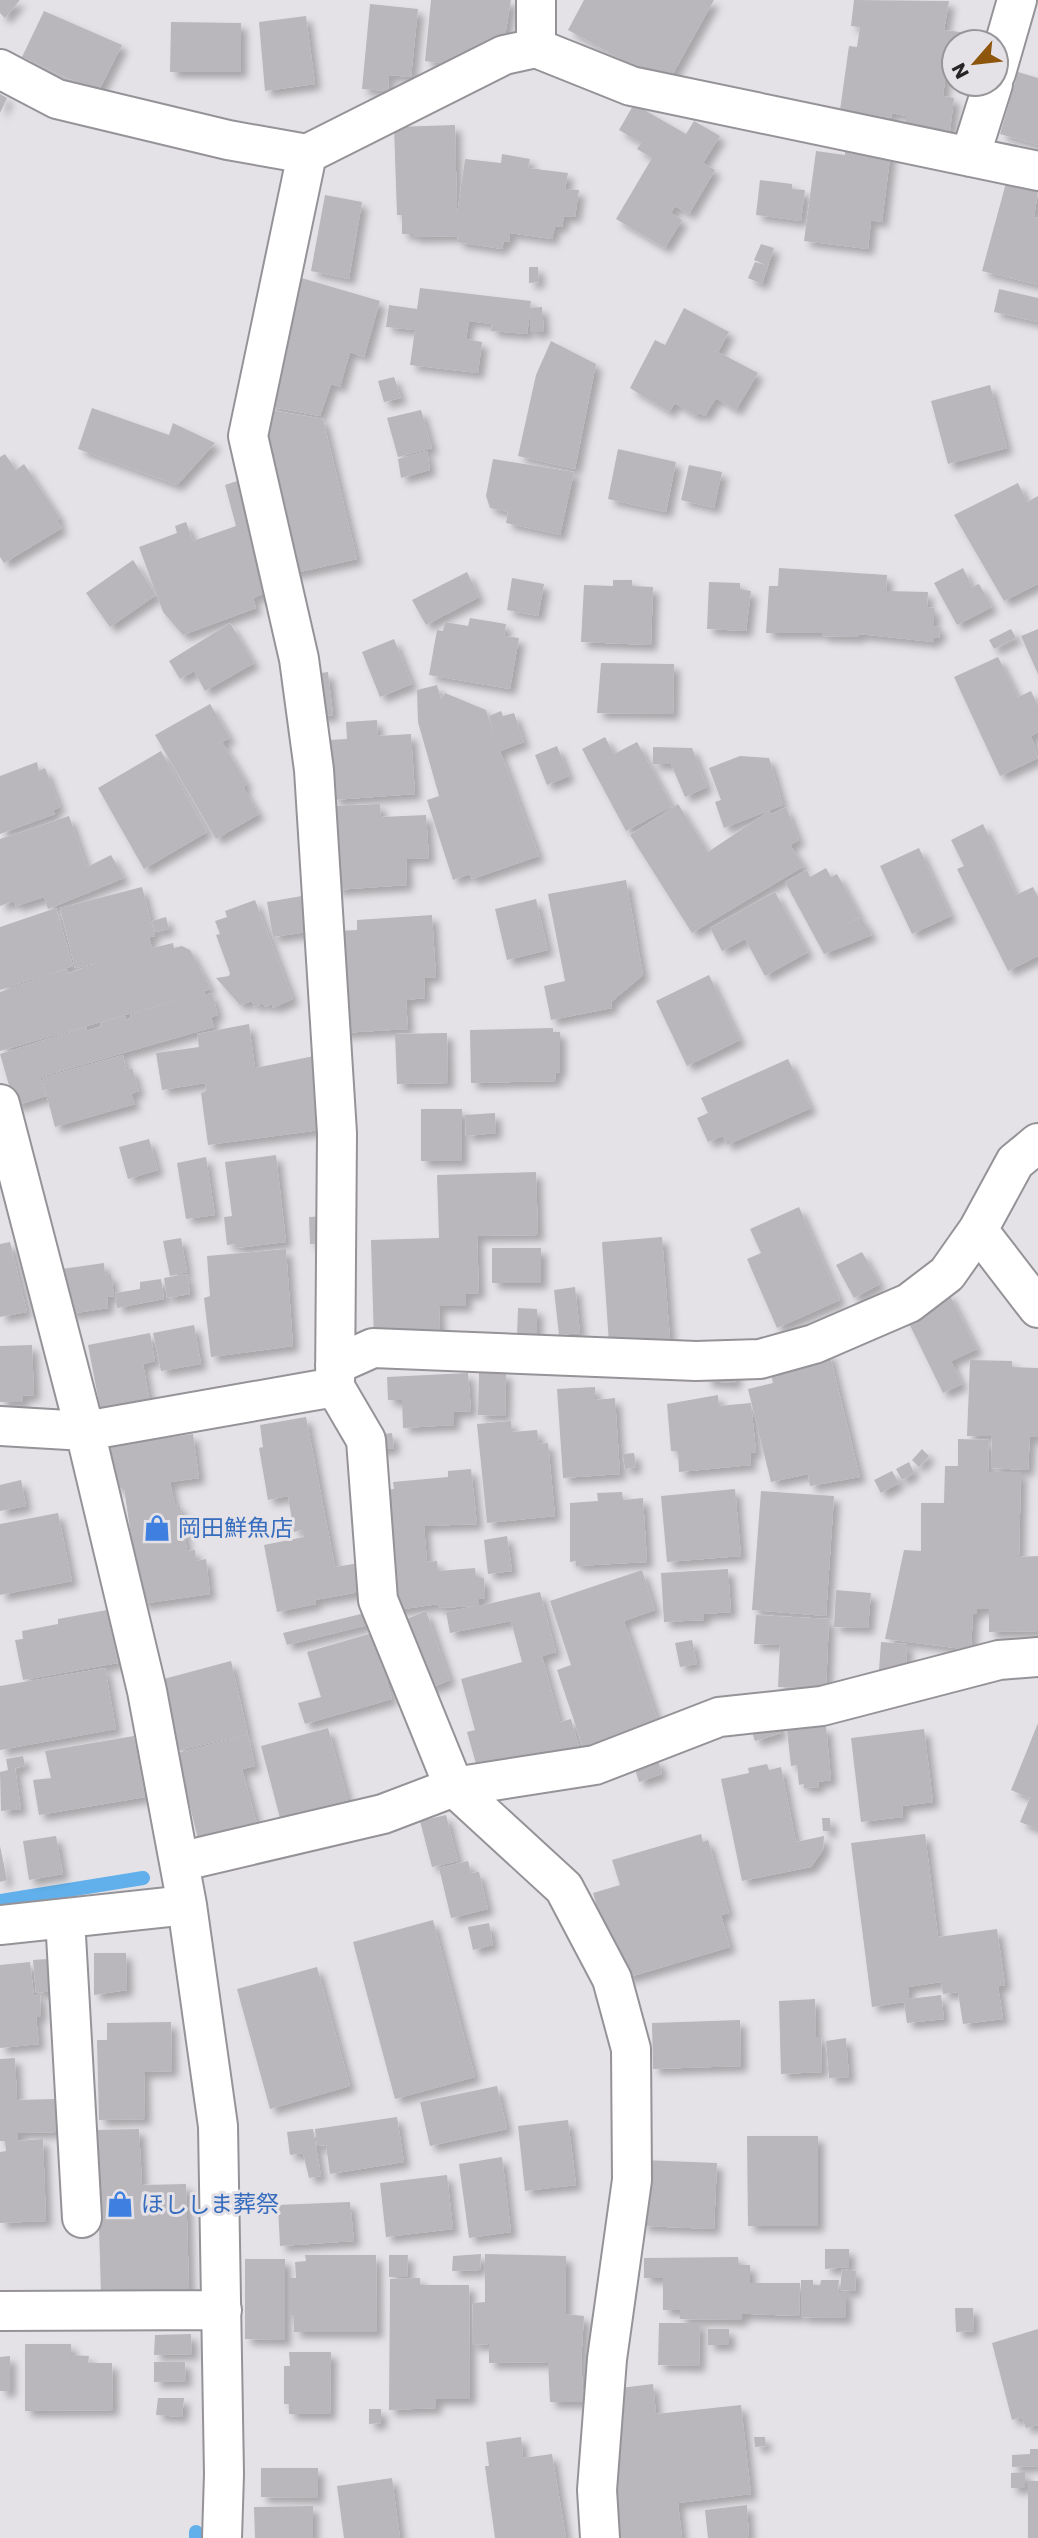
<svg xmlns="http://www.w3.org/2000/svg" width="1038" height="2538" font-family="Poppins,'Noto Sans JP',sans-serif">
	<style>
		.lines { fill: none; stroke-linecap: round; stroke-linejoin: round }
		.stream { stroke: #61b0eb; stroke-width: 14 }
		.building { fill: #b9b7bb; filter: url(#shadow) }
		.minor-casing { stroke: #959397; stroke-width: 42 }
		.minor { stroke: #fff; stroke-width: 38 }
		.labels { text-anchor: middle; stroke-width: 6; stroke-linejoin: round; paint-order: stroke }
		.shop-label { font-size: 23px; fill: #366cbe; stroke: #e4e2e6; text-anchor: start }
	</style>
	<defs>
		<filter id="shadow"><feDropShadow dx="6" dy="6" stdDeviation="3.5" flood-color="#0004"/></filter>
	</defs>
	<rect width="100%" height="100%" fill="#e4e2e6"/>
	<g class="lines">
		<path class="stream" d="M0,1901L143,1878
			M196,2538V2532"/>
	</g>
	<path class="building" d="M0,0H20L5,18L0,13Z
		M431,0H511L505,36L447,64L425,61Z
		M584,0H714L671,77L655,68L651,76L568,30Z
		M854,0L949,1L944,30L968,33L966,42H954V65L944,63L943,74H946L943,96L954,98L950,131L906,124V116L892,113L891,118L840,110L849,46L857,47L860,27L851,26Z
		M370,4L418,9L411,77L389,75L388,91L362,89Z
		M44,11L122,45L98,92L22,57Z
		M306,16L315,84L265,91L259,22Z
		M171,22L241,23V72H170Z
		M1018,72L1038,78V145L1000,134Z
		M0,94L7,98L0,113Z
		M634,104L686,134L694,121L720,136L703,163L715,170L689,214L675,206L671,213L682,220L665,248L616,219L652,158L637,149L641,143L619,130Z
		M455,125L457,215L465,159L501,163L502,154L530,159L528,168L568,173L565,189L579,190L575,217L564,216L562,227L555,226L552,239L510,233L509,242L504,241L502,249L457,242L458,236L413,237V234H402V215H397L394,127Z
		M845,144L891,150L882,222L871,220L868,249L804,241L816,151L845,155Z
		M760,180L792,184V189L805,190L801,221L756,215Z
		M1006,183L1038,191L1034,217L1038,218V285L982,271Z
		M325,195L362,202L349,279L311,271Z
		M761,244L774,248L762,284L748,278L755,262L766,265L754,260Z
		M529,267H538L539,282L529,283Z
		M298,277L380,301L364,357L350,352L340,387L331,384L320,416L267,406Z
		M420,288L531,301L530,308L542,307L544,332H530V313L527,334L491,331L492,324L469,321L466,339L482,342L478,373L410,365L415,330L386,327L389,305L417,309Z
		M999,289L1038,298V322L994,312Z
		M684,308L729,332L718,352L758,373L736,410L716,398L705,416L699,413L696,416L675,403L669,412L630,388L655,340L665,345Z
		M551,341L596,364L575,469L518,456L536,375Z
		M394,377L401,398L384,402L378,381Z
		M990,385L1007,448L948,464L931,401Z
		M92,408L169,435L173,423L215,443L177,485L78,449Z
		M265,409L323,419L357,559L291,574L261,427Z
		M421,410L432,448L398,457L387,418Z
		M618,449L676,462L666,512L608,499Z
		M427,451L430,470L401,478L398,459Z
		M5,454L16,470L24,464L60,518L57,521L62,528L4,563L0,557V457Z
		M493,459L574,472L560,535L506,523L508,512L490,508L486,496Z
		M689,465L722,472L714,508L681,500Z
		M243,479L274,589L253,598L256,608L183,635L163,612L139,547L177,533L175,526L186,522L193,541L236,526L225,485Z
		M1018,483L1027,502L1038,496V584L1004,601L954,515Z
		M133,560L156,595L110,627L86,593Z
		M779,568L887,575L886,591L928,592L927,607L934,608V626L940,627L939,638L934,637V642L859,634V637L822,636V633H766L769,586H778Z
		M963,568L972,587L979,584L992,607L957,625L934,583Z
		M467,572L479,597L426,625L412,600Z
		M512,578L544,584L538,616L507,610Z
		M613,580H632V586L653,587L651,645L581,642L584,585L613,586Z
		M709,582L740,583V589L751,591L746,631L707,629Z
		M470,618L506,624L504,636L519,638L510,689L429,675L437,630L443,631L445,622L468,626Z
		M230,623L254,663L205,691L194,671L180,679L169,661Z
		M1011,629L1016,638L994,649L989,640Z
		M1038,629V674L1021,636Z
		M394,639L412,684L380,697L362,652Z
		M998,657L1018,697L1031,691L1038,706V732L1031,736L1038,758L1000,776L954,677Z
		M601,663L674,664L673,714L597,713Z
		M328,672L333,715L318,717L313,674Z
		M437,685L441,699L445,693L486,710L495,737L489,716L501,711L503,716L514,713L524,742L500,751L539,856L472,879L470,874L453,880L427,800L439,796L418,722L417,690Z
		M210,704L230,738L222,742L247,784L243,787L259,814L216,839L155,735Z
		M377,720L378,736L411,734L415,794L333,800L329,740L347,739L346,722Z
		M605,737L614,754L637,742L672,806L626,831L582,749Z
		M557,746L569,776L547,785L535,755Z
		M653,747L692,748L707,787L685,797L671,764H653Z
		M161,751L207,832L144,869L98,788Z
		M740,756L769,758L783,805L724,828L715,802L721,800L709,768Z
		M37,762L39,771L45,768L60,807L53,810L55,814L0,834V776Z
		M380,804L381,817L426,815L429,858L406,859L407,885L335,890L331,806Z
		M678,804L708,852L769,811L771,814L786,807L799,840L790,845L804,866L692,933L630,835Z
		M69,816L87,867L111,855L124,878L48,909L44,897L16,906L14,901L0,906V839Z
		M983,824L1016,895L1033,887L1038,897V956L1008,971L957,869L964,866L951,840Z
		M919,848L951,916L912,934L880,866Z
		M826,868L831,877L837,874L860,916L840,928L861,917L872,935L824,954L785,882L807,870L810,877Z
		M626,880L643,975L611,1002L612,1008L551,1020L544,986L565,981L548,894Z
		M142,887L155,936L149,937L152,948L173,943L174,948L182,946L190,950L211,989L204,991L205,995L212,993L218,1015L211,1017L214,1027L40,1077L46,1096L15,1106L0,1054L86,1027L87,1031L101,1027L100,1023L125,1016L126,1020L131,1018L130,1015L184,998L0,1051V992L67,969L69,973L97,963L75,968L60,908Z
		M775,892L808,952L765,976L745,939L722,951L710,928Z
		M302,896L307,932L273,937L267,902Z
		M536,899L548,950L507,960L495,909Z
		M255,900L293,999L273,1008L272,1004L265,1007L263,1003L254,1007L252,1001L240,1005L216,978L229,976L230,973L216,935L220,934L215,921L227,917L225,911Z
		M56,908L73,966L0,990V927Z
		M432,915L436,977L424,978L425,998L406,1000L408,1029L341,1033L336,931L357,930V920Z
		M166,917L169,929L155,932L152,921Z
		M709,975L740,1040L687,1066L656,1001Z
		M249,1024L255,1068L319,1055L320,1130L208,1145L201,1093L206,1091L205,1083L162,1090L156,1053L199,1047L197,1034Z
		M553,1028V1032H560V1072L555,1073L556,1081L471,1083L470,1030Z
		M447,1033L448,1083L397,1084L395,1034Z
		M123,1055L126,1070L132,1068L139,1091L131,1094L135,1104L55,1127L42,1078Z
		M788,1059L811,1108L727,1145L723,1136L708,1142L697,1118L708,1113L701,1098Z
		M421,1109H462V1161H421Z
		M495,1113L496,1133L466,1136L465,1115Z
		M149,1139L158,1170L128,1179L119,1147Z
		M276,1155L286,1242L236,1248L235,1244L227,1245L224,1217L232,1216L225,1162Z
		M206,1157L215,1215L186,1219L177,1163Z
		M536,1172L538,1235L477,1236L479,1293L466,1294V1306H439L440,1338L374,1341L371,1240L439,1238L437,1175Z
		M799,1207L840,1300L777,1328L747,1259L761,1253L750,1229Z
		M328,1216L329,1243L310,1244L309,1217Z
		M662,1237L670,1339L609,1343L602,1242Z
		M181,1238L187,1272L170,1276L163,1241Z
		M10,1242L27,1312L0,1317V1244Z
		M492,1248H541V1283H492Z
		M286,1249L293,1346L211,1357L204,1298L210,1296L207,1256Z
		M862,1252L880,1284L854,1298L836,1265Z
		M104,1263L105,1275L111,1274L114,1296L107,1297L108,1308L69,1314L62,1269Z
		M187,1274L190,1294L167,1298L164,1278Z
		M161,1279L164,1299L117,1308L115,1293L140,1289V1282Z
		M575,1287L580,1333L559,1335L554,1290Z
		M948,1292L977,1349L951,1361L962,1384L943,1393L903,1311Z
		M518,1308L537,1309V1337L517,1336Z
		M194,1325L201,1364L161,1371L153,1333Z
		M150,1333L155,1361L143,1364L150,1403L101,1413L88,1345Z
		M32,1345L34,1395L23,1396V1402H0V1346Z
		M829,1352L860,1477L810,1486L808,1474L771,1482L748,1389L773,1383L770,1369Z
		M970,1360L1012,1361V1367L1038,1368V1437H1030L1028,1470L991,1468L992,1436H967Z
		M706,1370L736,1371L735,1383L706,1381Z
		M479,1372L506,1373L505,1416L478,1415Z
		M468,1373L471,1411L454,1412V1425L403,1428L402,1400H388L387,1377Z
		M595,1387V1400L615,1398L620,1474L563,1478L557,1389Z
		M718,1395L719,1406L751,1403L756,1452L750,1453L751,1465L679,1472L678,1451H671L667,1404Z
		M306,1417L335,1567L366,1562L371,1590L315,1600L316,1604L277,1612L264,1545L304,1537L302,1530L294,1532L288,1496L268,1500L259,1448L263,1447L260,1425Z
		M511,1421L512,1432L537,1430L539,1444L548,1443L555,1516L487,1523L477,1424Z
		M392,1433L394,1448L372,1451L370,1436Z
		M193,1434L199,1478L170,1482L175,1506L180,1505L187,1551L195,1550L196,1561L206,1559L210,1594L141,1604L124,1488H116L110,1445Z
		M958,1439L989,1440L988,1472H1021L1019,1557L1038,1556V1631L989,1632V1609H977V1614H973L971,1650L885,1639L904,1550L921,1551V1503H944L945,1466H958Z
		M922,1449L929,1456L919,1467L912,1460Z
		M634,1453L636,1467L625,1469L623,1454Z
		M909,1462L914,1473L902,1480L896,1469Z
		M471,1469L477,1524L424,1526L427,1562L437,1561L438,1571L475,1568L476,1578H484L485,1598L479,1599V1606L540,1592L556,1652L542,1656L560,1722L571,1719L579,1747L479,1774L467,1732L475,1730L461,1679L522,1662L511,1621L450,1633L446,1612L476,1606L438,1608V1604L391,1611L382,1490L394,1489L393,1482L448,1477V1471Z
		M892,1471L899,1483L881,1493L874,1480Z
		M21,1480L26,1506L0,1511V1485Z
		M735,1489L741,1556L667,1562L661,1496Z
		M761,1491L834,1496L826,1616L752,1610Z
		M622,1492L623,1500L643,1498L647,1562L576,1566V1561L570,1562V1503L598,1501L597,1493Z
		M58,1513L72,1581L0,1595V1524Z
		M507,1536L512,1571L488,1574L484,1540Z
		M728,1569L731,1612L704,1614V1620L664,1622L661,1573Z
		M642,1570L655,1610L624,1621L660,1727L586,1756L557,1670L571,1665L550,1601Z
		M836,1590L871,1593L868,1628L834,1627Z
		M107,1610L118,1663L23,1680L15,1640L23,1639L22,1631L58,1624V1619Z
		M426,1611L450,1680L428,1689L402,1621Z
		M365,1613L367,1625L287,1645L283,1633Z
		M756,1615L829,1619L826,1689L778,1687L780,1645L754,1644Z
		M379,1631L394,1679L387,1681L392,1699L305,1724L298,1703L321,1697L307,1652Z
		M692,1640L697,1664L680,1667L675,1643Z
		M881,1642L907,1644L906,1671L879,1670Z
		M231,1661L248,1734L177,1751L160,1680Z
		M105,1668L116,1729L0,1750V1686Z
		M778,1721L781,1733L755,1741L751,1729Z
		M1038,1723V1829L1020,1822L1030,1798L1011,1790Z
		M826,1726L831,1780L818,1782L819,1787L804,1788V1784L799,1785L797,1765L791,1766L787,1730Z
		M328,1728L348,1800L280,1818L261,1746Z
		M924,1729L933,1802L902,1806L903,1817L861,1822L851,1738Z
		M248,1735L255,1766L242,1769L257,1824L198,1839L177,1753Z
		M134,1736L145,1797L39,1815L33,1780L51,1778L45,1751Z
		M23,1756L25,1766L15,1768L21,1809L1,1811L0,1772L8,1770L6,1759Z
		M658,1759L662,1774L639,1782L634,1766Z
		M767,1764L769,1770L781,1767L796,1842L824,1836L823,1850L811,1867L742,1881L721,1779L749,1773L748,1768Z
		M446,1815L458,1861L432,1867L420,1821Z
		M822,1818H830L831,1831H823Z
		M701,1834L703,1842L708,1840L729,1913L721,1915L730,1947L626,1978L614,1940L607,1942L593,1893L620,1885L612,1860Z
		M925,1834L938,1937L997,1929L1005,1985L998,1986L1003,2019L963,2024L958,1992L943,1994L941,1982L908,1987L909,1999L941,1995L944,2019L907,2023L904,2002L872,2007L851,1843Z
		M56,1836L63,1874L29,1880L23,1841Z
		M0,1846L7,1880L0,1882Z
		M468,1861L471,1873L479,1872L488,1909L451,1918L439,1868Z
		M433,1920L475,2077L395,2099L353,1942Z
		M489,1923L493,1945L473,1950L468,1927Z
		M94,1953H126L127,1990L94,1995Z
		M48,1959L51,1991L36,1993L33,1960Z
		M30,1962L34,1996L40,1995L41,2017H36L39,2044L0,2048V1965Z
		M317,1967L350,2086L270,2109L237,1989Z
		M815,1999L816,2037H821L822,2072L781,2074L779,2001Z
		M740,2020L741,2066L653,2069L652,2023Z
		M171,2022L172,2071L144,2072L145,2119L99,2120L97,2040H107V2023Z
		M846,2038L849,2077L829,2078L826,2041Z
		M15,2058L17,2100L55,2099L56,2132L18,2133V2141L43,2139L46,2221L0,2223V2152L6,2151L5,2141H0V2059Z
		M497,2086L507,2129L430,2146L420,2102Z
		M397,2117L404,2162L330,2174L326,2145L317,2146L315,2129Z
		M568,2120L576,2185L525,2191L518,2126Z
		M139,2129L142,2185L186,2184L189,2290L101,2293L96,2130Z
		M313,2129L321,2176L309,2178L303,2153L290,2155L287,2132Z
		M747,2136H818V2226H748Z
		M502,2157L511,2232L469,2238L459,2164Z
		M643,2160L717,2163L714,2229L642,2226Z
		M447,2175L453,2229L386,2237L380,2183Z
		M350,2202L354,2241L280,2246L278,2205Z
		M825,2249H849V2267L825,2269Z
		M481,2254L480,2270L452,2271L453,2256Z
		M485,2254L566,2256V2314L584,2316L581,2363L584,2402H550L548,2362L489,2363V2344L472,2345L473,2303L485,2302Z
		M305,2255H376L377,2332H294V2315H289V2278H296L295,2262L306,2261Z
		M389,2255H408L407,2277H389Z
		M738,2257L739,2265H750V2283H800L799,2316L750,2314H742V2320L680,2319V2310H663V2278H644V2258Z
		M245,2259H285V2340L245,2339Z
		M842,2269L856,2271L855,2291L840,2290Z
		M420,2278V2285H469L470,2399H436V2408L389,2410L390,2279Z
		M801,2280H813V2285H820L821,2280H839L838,2292H846V2318L801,2317Z
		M955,2308H973L974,2331L956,2332Z
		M659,2323H700L699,2366L658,2365Z
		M708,2329H729V2345H708Z
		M1038,2329V2425L1026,2428L1022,2417L1012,2420L992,2343Z
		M191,2334L192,2354L154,2355L155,2335Z
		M25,2344H71V2355L89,2356L88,2363H112L113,2410L25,2411Z
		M289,2352H331L330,2414H289V2404H284V2366H290Z
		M10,2356V2391H0V2357Z
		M154,2362H185L186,2381L154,2382Z
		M653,2384L656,2414L741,2405L751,2494L678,2503L682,2538H614L612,2389Z
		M158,2398H184L182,2417L156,2415Z
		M369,2409H381V2423L369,2424Z
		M521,2437L523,2458L552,2454L566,2538H495L485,2466H489L486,2442Z
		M754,2437H765L766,2446L755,2447Z
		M1030,2449H1038V2466L1012,2467V2455L1030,2454Z
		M261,2468H318V2498L261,2497Z
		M1025,2472V2488H1011V2473Z
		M392,2478L400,2538H344L337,2486Z
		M1028,2481H1038V2538H1028Z
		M747,2505L749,2538H708L705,2510Z
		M313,2506V2538H255L254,2507Z"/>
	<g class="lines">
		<defs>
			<path id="minor" d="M536,48V0
				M0,69L57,99L228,140L307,154L504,55L536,48L631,86L1038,171
				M996,73L1017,0
				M307,154L248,436L299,659L314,770L337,1133L335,1387L366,1440L378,1600L454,1787L564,1888L612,1979L631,2049L632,2180L607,2359L597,2490L600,2538
				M970,157L993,84
				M0,1104L85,1431L147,1691L187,1905L218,2126L224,2474L222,2538
				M978,1230L1038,1308
				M335,1365L373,1348L696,1361L760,1359L814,1344L909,1303L947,1274L978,1230L1015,1162L1038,1143
				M0,1426L85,1431L335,1387
				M179,1862L383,1814L454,1787L595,1765L719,1717L822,1706L999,1660L1038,1657
				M65,1918L82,2218
				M0,1925L187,1905
				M0,2311L222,2310"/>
		</defs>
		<use href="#minor" class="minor-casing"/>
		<use href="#minor" class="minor"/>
	</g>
	<defs>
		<symbol id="shop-bare" viewBox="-9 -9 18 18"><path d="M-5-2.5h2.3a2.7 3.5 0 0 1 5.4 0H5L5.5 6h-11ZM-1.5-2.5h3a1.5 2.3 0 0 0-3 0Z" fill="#3f7fe0" stroke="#e4e2e6" stroke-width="2.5" paint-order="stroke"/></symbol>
	</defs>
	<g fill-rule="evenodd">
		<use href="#shop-bare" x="138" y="1509" width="38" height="38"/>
		<use href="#shop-bare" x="101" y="2185" width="38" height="38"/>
	</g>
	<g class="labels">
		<g class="shop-label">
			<text x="178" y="1536">岡田鮮魚店</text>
			<text x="141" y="2212">ほししま葬祭</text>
		</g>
	</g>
	<g transform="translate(975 63) rotate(242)"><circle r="33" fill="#e4e2e6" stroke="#989699" stroke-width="2"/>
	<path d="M0-5L12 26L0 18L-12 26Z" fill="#8e550d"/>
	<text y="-10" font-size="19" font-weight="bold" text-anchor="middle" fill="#252526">N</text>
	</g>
</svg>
